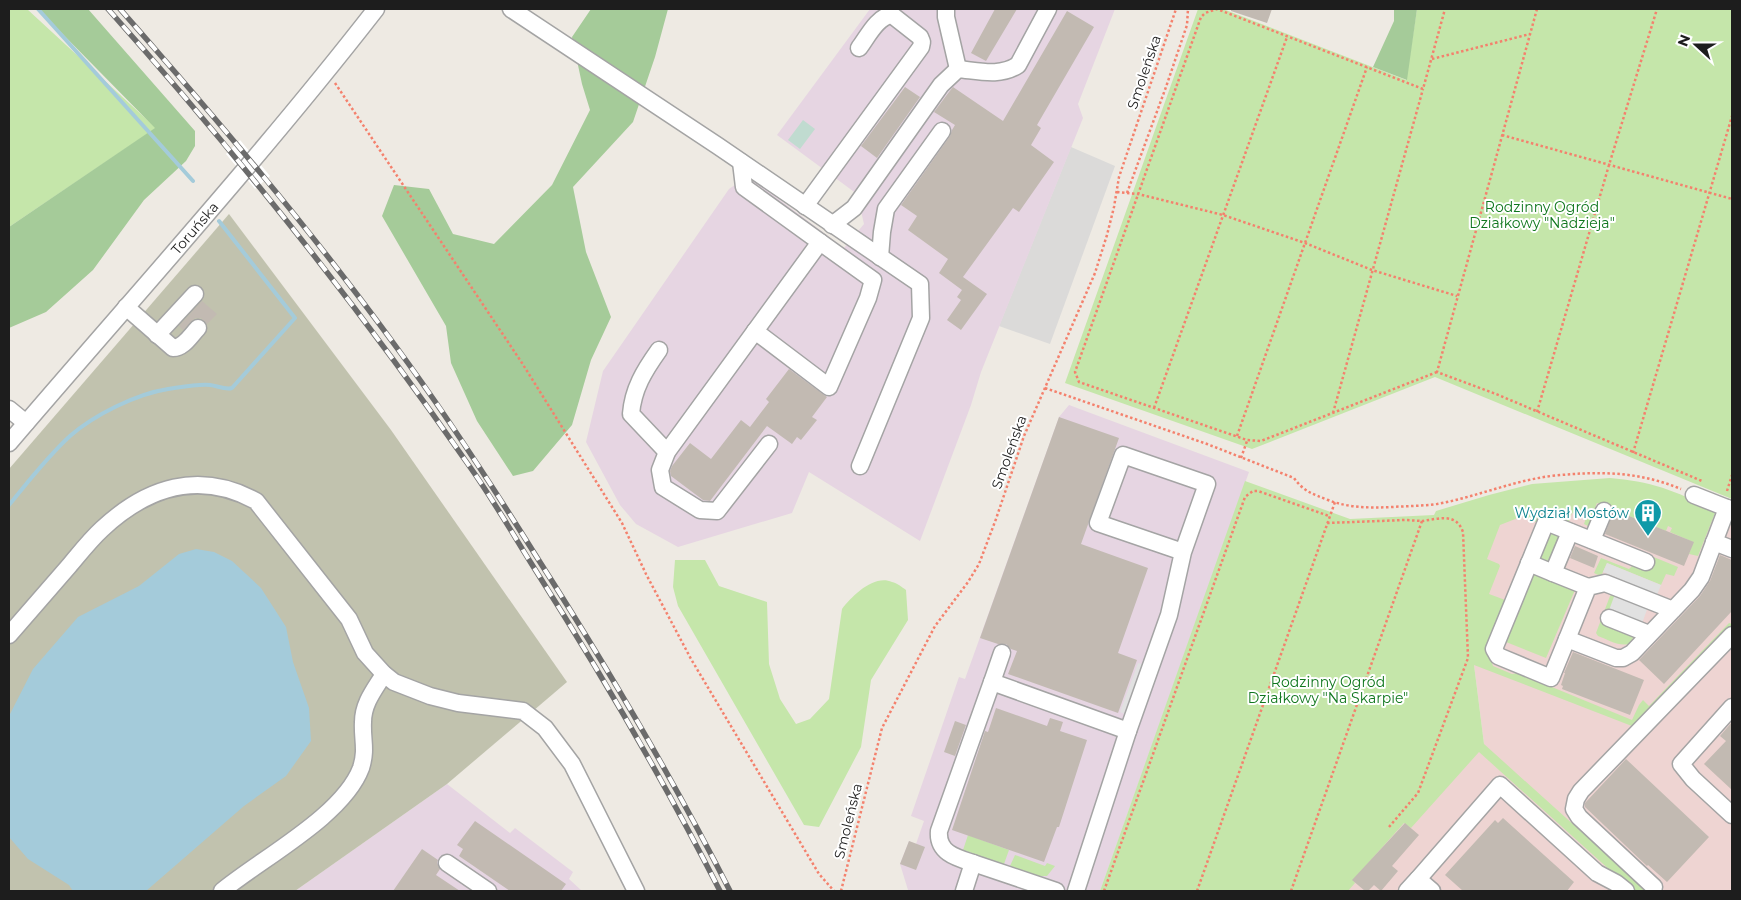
<svg xmlns="http://www.w3.org/2000/svg" width="1741" height="900" font-family="Montserrat,sans-serif">
	<style>
		.residential { fill: #dbdad9 }
		.commercial { fill: #eed4d2 }
		.industrial { fill: #e6d5e2 }
		.construction { fill: #c1c2ae }
		.grass { fill: #c5e6aa }
		.forest { fill: #a5cb99 }
		.wetland { fill: #c0dbd0 }
		.parking { fill: #e1e1e1 }
		.water { fill: #a4cbda }
		.pier { fill: #fff }
		.lines { fill: none; stroke-linecap: round; stroke-linejoin: round }
		.stream { stroke: #a4cbda; stroke-width: 4 }
		.building { fill: #c2bab2 }
		.minor-casing { stroke: #a4a4a4; stroke-width: 19 }
		.path { stroke: #f4816d; stroke-width: 2.5; stroke-dasharray: 2.5 2.5; stroke-linecap: butt }
		.minor { stroke: #fff; stroke-width: 16 }
		.rail-casing { stroke: #6b6b6b; stroke-width: 5.5 }
		.rail { stroke: #fff; stroke-width: 4; stroke-dasharray: 11; stroke-linecap: butt }
		.labels { text-anchor: middle; stroke-width: 4; stroke-linejoin: round; paint-order: stroke }
		.street-label { font-size: 14px; fill: #1d1d1d; stroke: #fff }
		.park-label { font-size: 14px; fill: #0f761d; stroke: #fff }
		.culture-label { font-size: 14px; fill: #0d838f; stroke: #fff; text-anchor: end }
	</style>
	<rect width="100%" height="100%" fill="#eeeae3"/>
	<path class="residential" d="M1071,147L1115,166L1050,344L999,326Z"/>
	<path class="commercial" d="M1586,498L1685,509L1732,526V891H1340L1407,817L1484,744L1474,665L1491,519Z"/>
	<path class="industrial" d="M870,9H1115L1078,104L1083,118L981,372L971,405L920,541L809,472L792,513L678,547L636,524L620,505L586,442L603,371L729,189L748,176L844,248L864,224L857,194L777,135Z
		M1069,405L1249,472L1100,891H910L908,890L900,864L909,841L916,844L924,821L911,816L959,677L965,679L1059,417Z
		M447,784L510,833L515,828L573,872L569,879L582,891H295Z"/>
	<path class="construction" d="M229,214L391,430L567,682L447,784L295,891H9V469Z"/>
	<path class="grass" d="M9,9H27L156,128L9,227Z
		M1198,9H1223L1406,80L1417,9H1732V499L1435,377L1252,449L1065,383Z
		M1610,478C1649,481 1679,491 1713,511L1715,513L1698,556L1689,554L1693,542L1670,532L1672,528L1668,526L1666,531L1597,503L1588,526L1584,524L1586,518L1572,513L1568,524L1542,514L1538,523L1523,516L1500,525L1487,559L1499,564L1500,566L1489,594L1508,601L1489,654L1493,666L1512,674L1518,673L1632,720L1639,705L1643,700L1649,706L1729,623L1732,624V630L1637,728L1474,665L1484,744L1647,891H1633L1479,752L1411,828L1404,823L1353,880L1355,883L1348,891H1100L1245,481L1350,519L1434,515L1436,511L1489,495L1532,484Z
		M1554,531L1560,535L1551,560L1547,563L1541,560C1541,551 1547,537 1554,531Z
		M1639,551L1678,567L1674,576L1666,574L1661,585L1607,563L1602,574L1598,575L1594,573L1601,558L1629,569L1634,564Z
		M675,560H705L719,586L767,602L769,664L780,699L796,724L810,719L829,699L842,609C852,596 874,574 892,582C897,583 902,587 906,590L908,620L871,680L861,747L819,827L804,825L678,606L673,587Z
		M1530,571L1575,590L1546,658L1501,640Z
		M1613,594H1615L1627,631L1633,637L1632,642C1623,649 1609,640 1598,636L1596,633L1610,596Z
		M968,835L1009,850L1004,864L963,850Z
		M1015,855L1045,866L1047,863L1055,866L1047,876H1039L1010,866Z"/>
	<path class="forest" d="M38,9H88L195,131V146L186,161L144,200L93,270L46,312L9,328V227L155,128Z
		M591,9H668L655,57L633,122L573,187L586,252L611,317L591,360L572,425L533,471L513,476L477,421L451,363L446,326L382,216L394,185L429,189L453,234L494,244L552,185L590,110L582,84L572,37Z
		M1394,9H1417L1407,80L1373,67L1394,21Z"/>
	<path class="wetland" d="M803,120L815,129L800,149L788,140Z"/>
	<path class="parking" d="M1607,563L1661,585L1657,595L1603,572Z
		M1615,594L1648,607L1641,626L1608,613Z
		M1138,663L1145,665L1127,715L1120,712Z"/>
	<path class="water" d="M196,549L214,552L232,561L261,588L286,627L293,662L309,708L311,741L286,776L244,806L146,891H73L69,885L28,859L9,837V716L33,669L78,617L139,586L179,554Z"/>
	<path class="pier" d="M240,140L270,176L255,189L226,154Z"/>
	<g class="lines">
		<path class="stream" d="M38,9L193,181
			M9,505C28,482 47,457 70,436C94,415 136,394 168,389C182,387 197,384 210,385C218,386 225,390 232,388L295,318L219,221"/>
	</g>
	<path class="building" d="M995,9H1017L986,61L971,53Z
		M1231,9H1272L1267,23L1231,11Z
		M1067,11L1094,27L1037,125L1041,128L1031,145L1054,162L1019,212L1013,208L963,277L987,294L961,330L947,320L961,300L957,297L962,290L939,273L948,259L908,230L917,216L901,205L950,136L952,130L955,125L934,112L949,92L953,87L1003,121Z
		M905,87L920,97L877,158L861,146Z
		M202,301L217,314L207,324L201,318H195L183,330L179,326Z
		M789,369L827,397L812,417L817,420L801,440L797,437L792,444L767,426L710,501L703,500L671,476L670,471L672,466L690,443L711,459L741,420L750,427L769,402L766,399Z
		M1059,417L1119,438L1081,544L1148,568L1118,653L1137,660L1118,713L1008,674L1017,651L1011,649L1006,644H998L980,638Z
		M1614,510L1694,542L1684,566L1605,534Z
		M1575,546L1598,556L1594,568L1570,558Z
		M1720,555L1732,560V611L1664,684L1639,660L1700,596L1710,581Z
		M1573,652L1644,680L1630,715L1562,689L1563,686L1561,685L1565,673H1564Z
		M996,708L1047,726L1050,718L1063,722L1060,731L1087,740L1059,827H1057L1044,862L952,830L985,731L988,732Z
		M955,721L966,725L955,756L944,752Z
		M1732,722V790L1704,764L1726,741L1720,736Z
		M1626,759L1709,837L1667,882L1648,865L1647,866L1585,807V803Z
		M1503,818L1574,882L1567,891H1463L1445,875L1495,820L1498,823Z
		M475,821L566,884L561,891H510L459,856L463,849L457,845Z
		M1405,823L1419,835L1392,866L1398,871L1381,891L1374,885L1368,891H1365L1352,880Z
		M909,841L925,847L916,870L900,864Z
		M422,849L438,860L437,863L440,869L436,875L460,891H393Z"/>
	<g class="lines">
		<defs>
			<g id="minor">
				<path d="M511,9L718,146L920,284L921,318L860,466"/>
				<path d="M946,9V17L958,69"/>
				<path d="M741,162L744,187L820,242L667,452L660,470L663,487L700,510L717,511L769,444"/>
				<path d="M805,206L921,47L922,42L920,37L892,15C877,16 867,38 859,48"/>
				<path d="M832,225L854,208L941,85L958,69C979,71 1000,77 1018,65L1048,9"/>
				<path d="M880,257L882,232L886,209L942,131"/>
				<path d="M126,307L173,348C184,348 191,335 198,328"/>
				<path d="M755,331L829,387L868,298L873,280L820,242"/>
				<path d="M157,335L195,294"/>
				<path d="M659,350C644,371 633,389 631,414L667,452"/>
				<path d="M9,409L26,423"/>
				<path id="s1" d="M9,443C132,299 260,158 376,9"/>
				<path d="M1694,495L1732,510"/>
				<path d="M1592,540L1604,511"/>
				<path d="M1714,542L1732,549"/>
				<path d="M1529,563L1553,573L1570,532"/>
				<path d="M1553,573L1588,587"/>
				<path d="M1673,610L1605,583L1588,587L1567,639L1616,658H1623L1632,653L1692,590L1701,577L1727,508"/>
				<path d="M1609,618L1649,634"/>
				<path d="M9,635C29,612 49,589 69,566C80,553 90,540 102,529C147,487 199,470 256,501L349,619L365,653L384,674L394,682L430,696L458,703L523,711L545,728L572,764L636,891"/>
				<path d="M1567,639L1551,678L1498,656L1494,649L1546,522L1646,562"/>
				<path d="M992,682L1002,653"/>
				<path d="M1732,707L1681,764L1693,779L1732,815"/>
				<path d="M447,863L488,891"/>
				<path d="M973,863C957,858 937,853 939,831L992,682L1128,731"/>
				<path d="M1418,879L1500,785L1597,873L1616,883L1626,891"/>
				<path d="M1654,887L1579,817L1574,809L1576,799L1581,791L1732,635"/>
				<path d="M222,891C262,858 343,816 361,768C367,749 362,740 363,722C363,703 375,689 384,674"/>
				<path d="M964,891L973,863L1056,891"/>
				<path d="M1076,891L1128,731L1169,615L1183,552L1207,484L1123,455L1098,523L1183,552"/>
				<path d="M1407,891L1418,879L1432,891"/>
			</g>
		</defs>
		<use href="#minor" class="minor-casing"/>
		<path class="path" d="M1537,9L1437,372L1496,394L1702,481
			M1432,59L1530,34
			M335,83L522,363L622,523L646,574L691,659L819,874L834,891
			M1502,135L1732,199
			M1117,192L1138,194L1223,215L1305,243L1372,270L1457,296
			M1127,193L1166,87L1187,25L1188,9
			M1437,372L1261,441L1247,440L1079,382L1075,372L1201,17L1205,13L1217,9L1423,89L1445,9
			M1045,388L1207,444L1294,478C1304,492 1313,494 1328,500C1349,508 1369,508 1392,507C1407,506 1422,506 1437,504C1476,497 1512,481 1551,476C1598,471 1638,471 1681,489
			M1154,408L1287,37
			M1537,412L1609,165L1657,9
			M1333,413L1423,89
			M1237,436L1367,67
			M1633,453L1732,116
			M1241,458L1247,441
			M1727,491L1732,475
			M1389,827L1418,793L1468,658L1463,532C1456,512 1438,519 1422,521
			M841,891L882,728L935,626L968,582L979,564L996,519L1024,436L1095,273L1107,235L1114,207L1119,177L1176,9
			M1104,891L1245,497L1253,491H1258L1329,516
			M1197,891L1335,502
			M1291,891L1422,521L1405,520L1327,523"/>
		<use href="#minor" class="minor"/>
		<defs>
			<path id="rail" d="M108,9C238,155 359,307 470,467C492,498 511,531 531,563C599,670 663,779 720,891
				M120,9C216,118 311,230 397,348C447,416 493,487 538,559C607,667 672,777 730,891"/>
		</defs>
		<use href="#rail" class="rail-casing"/>
		<use href="#rail" class="rail"/>
	</g>
	<defs>
		<symbol id="building-pin" viewBox="-11 -11 22 30"><path d="M0 17L-7.5 6A9.5 9.5 0 1 1 7.5 6Z" fill="#0f9aa8" stroke="#fff"/><path d="M-4-6H4V6H1V3H-1V6H-4ZM-2.5-4.3h1.7v1.8h-1.7ZM.8-4.3h1.7v1.8H.8ZM-2.5-1h1.7V.8h-1.7ZM.8-1h1.7V.8H.8Z" fill="#fff"/></symbol>
	</defs>
	<g fill-rule="evenodd">
		<use href="#building-pin" x="1632" y="497" width="32" height="43"/>
	</g>
	<g class="labels">
		<g class="street-label">
			<text transform="translate(1144 72) rotate(-71)" y="5">Smoleńska</text>
			<text dy="5" stroke="none"><textPath href="#s1" startOffset="284">Toruńska</textPath></text>
			<text transform="translate(1009 452) rotate(-70)" y="5">Smoleńska</text>
			<text transform="translate(848 821) rotate(-76)" y="5">Smoleńska</text>
		</g>
		<g class="park-label">
			<text x="1542" y="212">Rodzinny Ogród<tspan x="1542" dy="16">Działkowy "Nadzieja"</tspan></text>
			<text x="1328" y="687">Rodzinny Ogród<tspan x="1328" dy="16">Działkowy "Na Skarpie"</tspan></text>
		</g>
		<g class="culture-label">
			<text x="1629" y="518">Wydział Mostów</text>
		</g>
	</g>
	<rect width="1741" height="900" fill="none" stroke="#1d1d1d" stroke-width="20"/>
	<g transform="translate(1696 45) rotate(291)" stroke="#ffffff" stroke-width="4" paint-order="stroke">
	<path d="M0-4L9 19L0 12L-9 19Z" fill="#1d1d1d"/>
	<text y="-8" font-size="14" font-weight="bold" text-anchor="middle" fill="#1d1d1d">N</text>
	</g>
</svg>
